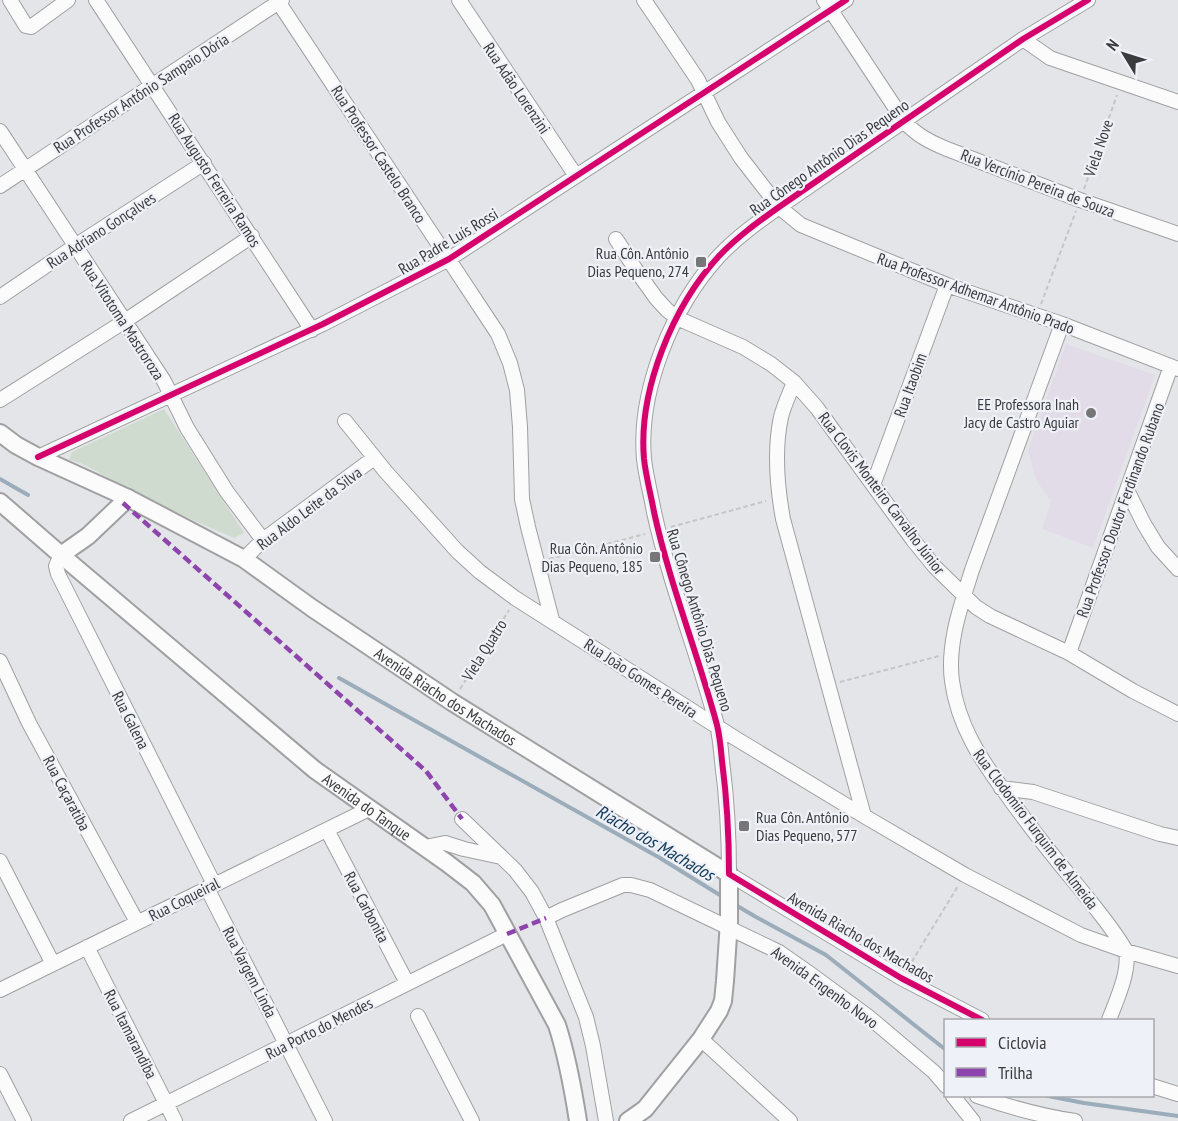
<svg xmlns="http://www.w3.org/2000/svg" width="1178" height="1121" font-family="'PT Sans Narrow',sans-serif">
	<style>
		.education { fill: #e2dce9 }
		.green { fill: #cfdbcf }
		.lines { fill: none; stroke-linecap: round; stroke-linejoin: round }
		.stream { stroke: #9bacbb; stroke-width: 4 }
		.minor-casing { stroke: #a0a0a3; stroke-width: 16 }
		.major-casing { stroke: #a0a0a3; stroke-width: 20 }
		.path { stroke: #c4c5c5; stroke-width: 2; stroke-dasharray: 4.5 3; stroke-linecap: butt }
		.minor { stroke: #fbfbfc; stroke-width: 14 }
		.major { stroke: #fbfbfc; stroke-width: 16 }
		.quiet { stroke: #8e44ad; stroke-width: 4.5; stroke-dasharray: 9 4.5; stroke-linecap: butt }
		.cycleway-casing { stroke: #eff1f8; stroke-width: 10 }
		.cycleway { stroke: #d6006c; stroke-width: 6 }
		.poi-dot { fill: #767679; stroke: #eff1f8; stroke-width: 2 }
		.labels { text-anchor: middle; stroke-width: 4.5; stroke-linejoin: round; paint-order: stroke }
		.street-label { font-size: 16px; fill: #3a3b3d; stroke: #eff1f8 }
		.poi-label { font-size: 16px; fill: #3a3b3d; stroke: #eff1f8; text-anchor: end }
		.water-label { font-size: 18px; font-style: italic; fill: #12395a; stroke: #eff1f8 }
	</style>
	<rect width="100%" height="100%" fill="#e4e5e8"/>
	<path class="education" d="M1066,344L1155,375L1093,548L1042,529L1051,501L1036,480L1028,451Z"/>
	<path class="green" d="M164,409L244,533L234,538C194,521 154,502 115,482C100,474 86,463 69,460L72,452Z"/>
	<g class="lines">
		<path class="stream" d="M0,479L28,495
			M339,678L660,858L723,897
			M734,904L756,917L826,955L946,1050
			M1048,1096L1084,1103L1178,1116"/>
		<defs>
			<path id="minor" d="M10,0L26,26L31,27L68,0
				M96,0L312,330
				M277,0L498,334L510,363L517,390L520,427L522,499L528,527L552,620
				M459,0L576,176
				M644,0L698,80L718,122L741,158L779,207L801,225L947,285L1062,324L1178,369
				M824,0L904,121C916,135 930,142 947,149L1080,200L1178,234
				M1023,39L1050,58L1178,102
				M0,131L164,381L187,428L227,492L263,540
				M0,186L282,0
				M616,239L636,270L656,298L667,310L677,318L743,347L771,364L794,382L817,408L913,540L935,567L976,607L990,616L1069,653L1133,691L1178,714
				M0,297L75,246L204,163
				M1062,324L972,570C961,605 947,644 952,681C958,726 981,760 1007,795C1029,826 1053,856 1077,885C1094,906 1113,928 1126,951C1130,972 1116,1001 1109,1020
				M794,382C790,393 784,405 781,417C774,450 777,486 783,519L864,816
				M0,400L125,321L252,236
				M345,421L386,472L457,551L480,572L515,598L735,738L864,816L965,875L1081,935L1126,951L1178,966
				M38,457L323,324L449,259L846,0
				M873,485L947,285
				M1127,490L1144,524L1158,547L1178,569
				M61,555L56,566L58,574L214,884
				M244,559L263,540L374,458
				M1069,653L1171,366
				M0,661L29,723L137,922
				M1001,788L1033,792L1160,834L1178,838
				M462,819L515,870L532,892L546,918L586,1017L593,1046L606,1121
				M327,830L407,983
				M425,847L445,843L464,849L501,857
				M0,861L53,964
				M207,888L325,1121
				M546,918L562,910L623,885H631L650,890L779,952L809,973L870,1018L934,1072L946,1086
				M87,947L175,1121
				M0,990L369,809
				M418,1016L472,1121
				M982,1020L901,978L729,874C729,836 727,799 722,761C721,749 720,737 717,725C698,654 670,585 654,512C651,495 646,477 644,459C638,390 673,306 719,256C737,237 758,222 779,207L1023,39L1088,0
				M701,1039L790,1121
				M0,1074L24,1121
				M1152,1086L1178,1094
				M953,1096L973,1121
				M977,1096C1009,1107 1042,1116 1075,1121
				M131,1121L507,934"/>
			<g id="major">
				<path id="s1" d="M0,433L16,445L38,457L128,498L244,559L312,608L452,702L729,874V921L725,981L723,1001L719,1011L701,1039L645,1109L628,1121"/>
				<path id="s2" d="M0,502L61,555L315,770L447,863L473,883L492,905L557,1025C567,1056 573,1089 578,1121"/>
				<path d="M61,555L88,536L128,498"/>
			</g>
		</defs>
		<use href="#minor" class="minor-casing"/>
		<use href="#major" class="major-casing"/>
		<path class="path" d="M1084,189L1117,95
			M1041,304L1076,211
			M671,527L766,501
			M549,559L645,534
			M840,682L939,656
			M460,689L509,610
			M908,968L958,886"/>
		<use href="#minor" class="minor"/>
		<use href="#major" class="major"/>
		<path class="quiet" d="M123,503L426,771L462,819
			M507,934L546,918"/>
		<defs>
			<path id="cycleway" d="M38,457L323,324L449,259L846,0
				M982,1020L901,978L729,874C729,836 727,799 722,761C721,749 720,737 717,725C698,654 670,585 654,512C651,495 646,477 644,459C638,390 673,306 719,256C737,237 758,222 779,207L1023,39L1088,0"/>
		</defs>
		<use href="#cycleway" class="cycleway-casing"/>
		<use href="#cycleway" class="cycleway"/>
	</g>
	<g class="poi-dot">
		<rect x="695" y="256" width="12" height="12" rx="3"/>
		<circle cx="1091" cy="413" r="6"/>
		<rect x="649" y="551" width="12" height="12" rx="3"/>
		<rect x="738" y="820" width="12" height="12" rx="3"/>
	</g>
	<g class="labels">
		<g class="street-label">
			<text transform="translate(517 88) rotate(56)" y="6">Rua Adão Lorenzini</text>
			<text transform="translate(141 93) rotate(-33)" y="6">Rua Professor Antônio Sampaio Dória</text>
			<text transform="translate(1098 148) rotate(-71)" y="6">Viela Nove</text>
			<text transform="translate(379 154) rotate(57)" y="6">Rua Professor Castelo Branco</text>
			<text transform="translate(829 157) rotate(-35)" y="6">Rua Cônego Antônio Dias Pequeno</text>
			<text transform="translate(215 180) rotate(57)" y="6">Rua Augusto Ferreira Ramos</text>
			<text transform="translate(1038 183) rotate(21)" y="6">Rua Vercínio Pereira de Souza</text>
			<text transform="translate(101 230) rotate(-33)" y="6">Rua Adriano Gonçalves</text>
			<text transform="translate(448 241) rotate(-31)" y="6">Rua Padre Luís Rossi</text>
			<text transform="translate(976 293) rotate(20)" y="6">Rua Professor Adhemar Antônio Prado</text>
			<text transform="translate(123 320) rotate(57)" y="6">Rua Vitotoma Mastroroza</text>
			<text transform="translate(910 385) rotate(-70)" y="6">Rua Itaobim</text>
			<text transform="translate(882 493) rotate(53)" y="6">Rua Clovis Monteiro Carvalho Júnior</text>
			<text transform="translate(309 508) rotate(-37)" y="6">Rua Aldo Leite da Silva</text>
			<text transform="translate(1120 510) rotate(-70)" y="6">Rua Professor Doutor Ferdinando Rubano</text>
			<text transform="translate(700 620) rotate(73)" y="6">Rua Cônego Antônio Dias Pequeno</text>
			<text transform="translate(484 650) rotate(-58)" y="6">Viela Quatro</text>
			<text transform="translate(641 678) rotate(33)" y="6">Rua João Gomes Pereira</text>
			<text dy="6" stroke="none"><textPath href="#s1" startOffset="519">Avenida Riacho dos Machados</textPath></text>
			<text transform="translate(131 720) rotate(63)" y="6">Rua Galena</text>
			<text transform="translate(67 793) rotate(62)" y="6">Rua Caçaratiba</text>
			<text dy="6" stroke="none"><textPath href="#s2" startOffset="477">Avenida do Tanque</textPath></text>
			<text transform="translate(1036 829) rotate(53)" y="6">Rua Clodomiro Furquim de Almeida</text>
			<text transform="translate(184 899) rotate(-27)" y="6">Rua Coqueiral</text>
			<text transform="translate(367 907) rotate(62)" y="6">Rua Carbonita</text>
			<text transform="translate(861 937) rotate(30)" y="6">Avenida Riacho dos Machados</text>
			<text transform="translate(250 972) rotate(63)" y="6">Rua Vargem Linda</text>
			<text transform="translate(825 987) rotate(36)" y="6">Avenida Engenho Novo</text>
			<text transform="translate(319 1028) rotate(-27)" y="6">Rua Porto do Mendes</text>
			<text transform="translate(131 1034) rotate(63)" y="6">Rua Itamarandiba</text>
		</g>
		<g class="poi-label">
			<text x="689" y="259">Rua Côn. Antônio<tspan x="689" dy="18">Dias Pequeno, 274</tspan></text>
			<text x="1079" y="410">EE Professora Inah<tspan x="1079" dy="18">Jacy de Castro Aguiar</tspan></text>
			<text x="643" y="554">Rua Côn. Antônio<tspan x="643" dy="18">Dias Pequeno, 185</tspan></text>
			<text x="756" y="823" text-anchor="start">Rua Côn. Antônio<tspan x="756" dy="18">Dias Pequeno, 577</tspan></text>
		</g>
		<g class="water-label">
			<text transform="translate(655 843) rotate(30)" y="6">Riacho dos Machados</text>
		</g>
	</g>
	<rect x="944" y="1019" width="210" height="78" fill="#eff1f8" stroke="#a7a8ad" stroke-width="1.5"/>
	<rect x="956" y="1038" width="30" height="9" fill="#d6006c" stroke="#a7a8ad" stroke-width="1.5"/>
	<text x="998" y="1049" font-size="18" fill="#3a3b3d">Ciclovia</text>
	<rect x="956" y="1068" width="30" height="9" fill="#8e44ad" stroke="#a7a8ad" stroke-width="1.5"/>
	<text x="998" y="1079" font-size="18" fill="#3a3b3d">Trilha</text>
	<g transform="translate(1124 54) rotate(308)" stroke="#eff1f8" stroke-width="4.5" paint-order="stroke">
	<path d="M0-4.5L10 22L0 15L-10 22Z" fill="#3a3b3d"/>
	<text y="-9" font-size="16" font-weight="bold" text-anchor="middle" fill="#3a3b3d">N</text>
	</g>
</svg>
